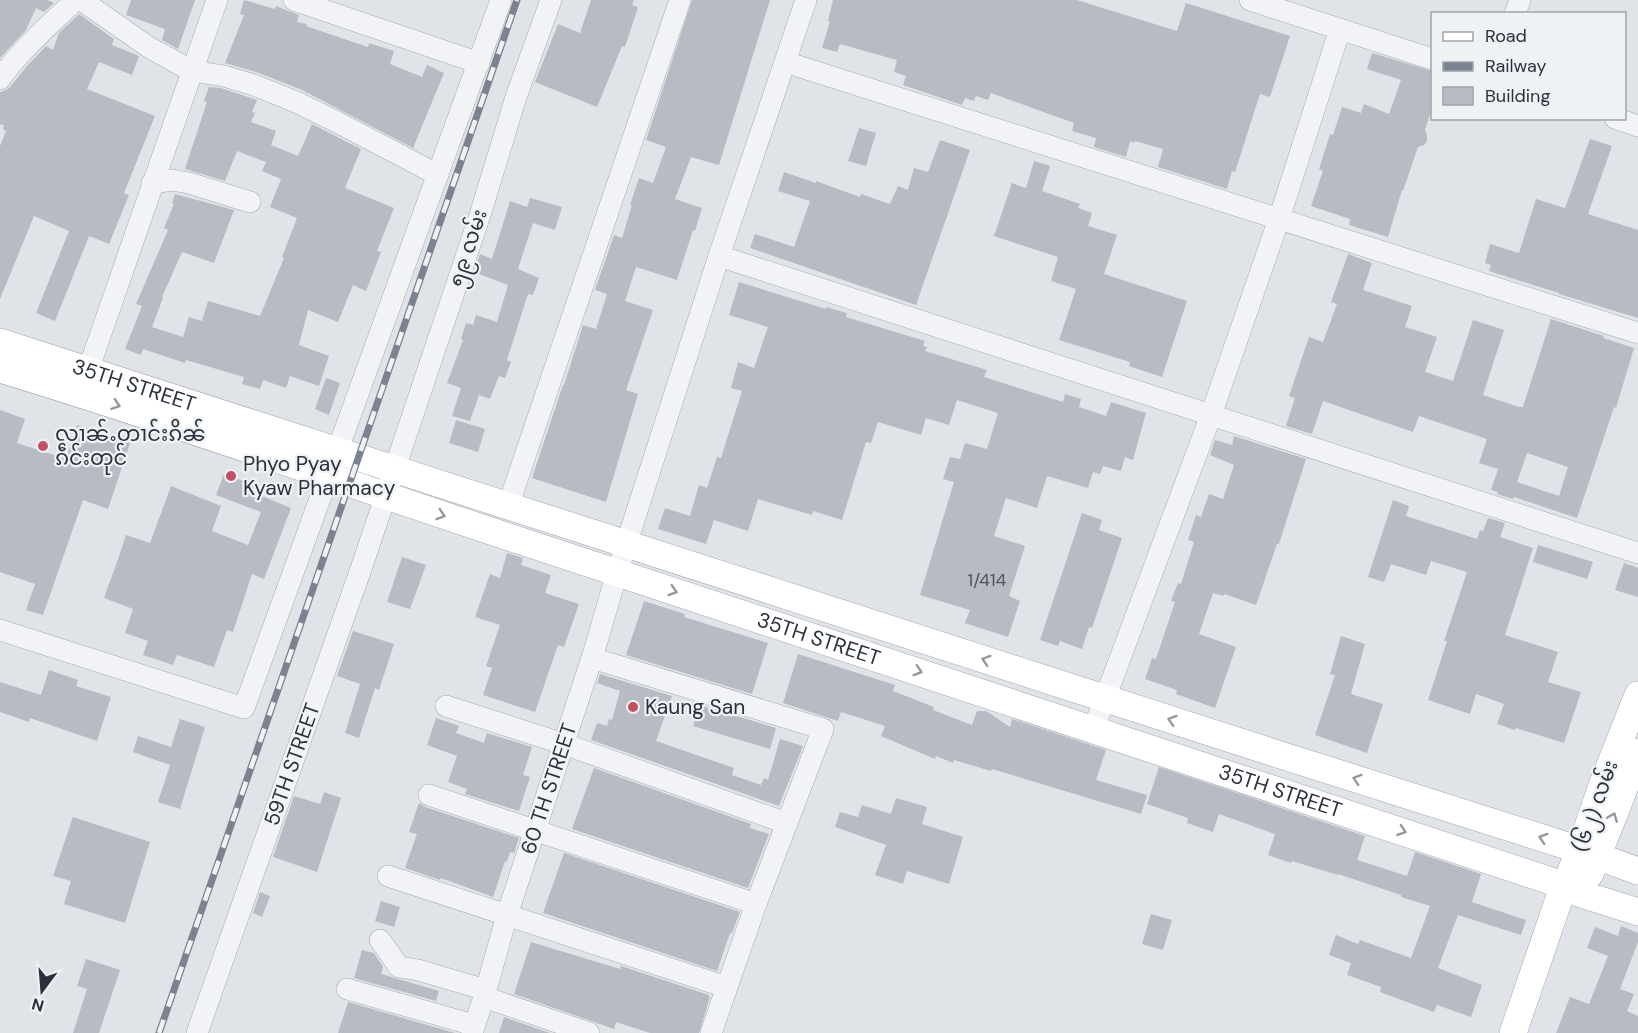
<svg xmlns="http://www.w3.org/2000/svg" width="1638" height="1033" font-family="'DM Sans','Noto Sans Myanmar',sans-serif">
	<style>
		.building { fill: #b7bcc4; fill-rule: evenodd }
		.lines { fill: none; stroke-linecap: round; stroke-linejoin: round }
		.minor-casing { stroke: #a6aab1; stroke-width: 22 }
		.major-casing { stroke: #a0a7b2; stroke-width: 28 }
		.minor { stroke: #f2f3f6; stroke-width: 21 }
		.major { stroke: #fff; stroke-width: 27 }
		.rail-casing { stroke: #7b8390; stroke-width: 7 }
		.rail { stroke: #eff2f5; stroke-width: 4.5; stroke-dasharray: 14; stroke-linecap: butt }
		.oneway { stroke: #94989e }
		.poi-dot { fill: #c24f62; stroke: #eff2f5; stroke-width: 2 }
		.labels { text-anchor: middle; stroke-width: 4.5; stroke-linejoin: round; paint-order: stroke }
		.number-label { font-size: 18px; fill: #4d545f }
		.street-label { font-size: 21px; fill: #2a313d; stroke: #eff2f5 }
		.poi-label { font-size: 21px; fill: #2a313d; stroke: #eff2f5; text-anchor: start }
	</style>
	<rect width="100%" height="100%" fill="#e0e3e7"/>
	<path class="building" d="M0,0H47L54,3L44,12L36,8L26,30L0,58Z
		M131,0H195L178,49L162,40L165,29L126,15Z
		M244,0L275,9L276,6L299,15L297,22L307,24L306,26L368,47L369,43L394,51L390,64L422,77L427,65L444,73L413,148L302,90L259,73L225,63L244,15L240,14Z
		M591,0H634L632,5L638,7L625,47L622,46L597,107L535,82L558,24L580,33Z
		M692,0H770L719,165L691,157L675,199L702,208L695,231L693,230L677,280L636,267L625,301L653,310L626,390L638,394L606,502L532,478L563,385H564L583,325L596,329L607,294L595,290L614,235L622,238L632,205H630L639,178L653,183L666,147L646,140Z
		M833,0H1077L1177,31L1186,3L1290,36L1270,97L1260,94L1235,172L1232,171L1227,189L1158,167L1163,149L1135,141L1134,143L1130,141L1126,157L1094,147L1096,138L1072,131L1074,123L991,93L988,100L976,96L974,101L965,98L962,105L903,85L906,76L894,72L897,60L840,44L837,52L822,48L830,21H828Z
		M79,14L114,39L112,45L139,56L132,75L99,62L87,89L155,116L124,193L129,195L109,244L89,236L55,321L36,313L69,231L34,216L0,299V146L6,131L3,129L4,125L0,124V92L6,90L10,87L27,66L46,46L53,50L59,33Z
		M1372,53L1432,71V108L1425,130L1427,136V141L1424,145L1418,147L1403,191L1402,190L1388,237L1349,225L1350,219L1311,206L1323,171L1319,169L1330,134L1333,135L1342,107L1361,113L1364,104L1389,114L1401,80L1367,69Z
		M209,87L221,88L257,100L252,112L255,113L251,122L276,131L271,145L298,156L312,124L361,149L345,188L394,208L377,251L381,252L366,291L353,285L338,322L308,310L299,345L329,356L319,386L290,376L286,388L263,380L260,389L242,384L244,377L186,360L185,363L143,349L141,355L125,349L142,306L136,304L168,230L164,228L174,204L172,203L175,194L234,210L214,263L182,252L162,297L163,298L152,327L183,337L189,317L202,321L208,301L260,316L284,258L282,257L297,218L270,207L281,179L262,171L266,162L237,151L225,181L185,169L207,102L204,101Z
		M859,128L876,133L866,166L848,161Z
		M1590,139L1612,146L1588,214L1638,230V318L1559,294V293L1489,271L1491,265L1485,263L1490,244L1519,253L1536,199L1565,208Z
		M940,140L970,150L916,305L750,248L755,234L794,247L810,201L778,191L784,172L816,183V181L860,197L861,194L890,204L898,186L908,190L914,168L928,172Z
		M1034,161L1050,166L1042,191L1080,204L1078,208L1092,213L1088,226L1117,235L1104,274L1187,301L1162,377L1129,366L1130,362L1059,340L1076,289L1051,281L1058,257L994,236L1012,183L1026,188Z
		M530,198L562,207L555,230L533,223L518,269L539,278L533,295L528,294L507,360L511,362L505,378L499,376L490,399L479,395L470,421L452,416L461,388L447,383L463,340L461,339L466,323L473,325L476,315L497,322L508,285L474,272L480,254L492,259L510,201L527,207Z
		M1348,254L1372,263L1363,290L1412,306L1405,327L1437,337L1425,372L1453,381L1473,320L1504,330L1483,395L1519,407H1523L1551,319L1604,336L1603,338L1634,348L1616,408L1614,407L1577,518L1514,497L1513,499L1497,494L1498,492L1491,490L1498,469L1479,463L1487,439L1419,416L1413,432L1323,401L1312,434L1286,426L1295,398L1289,396L1309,337L1323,342L1337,304L1331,302ZM1527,453L1568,467L1559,496L1517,482Z
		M739,282L826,309V307L847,313L846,317L925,341L923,346L927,347L925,351L987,370L984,377L1063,402L1065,394L1081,399L1079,407L1106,416L1111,402L1146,413L1133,460L1125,457L1121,471L1103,466L1100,474L1093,472L1088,488L1047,476L1037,508L1006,498L994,536L1025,546L1009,596L1020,601L1008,637L965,623L970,610L920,595L954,482L943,479L950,457L960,459L965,443L987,449L998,413L957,400L949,425L926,418L921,435L878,422L871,443L866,442L842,520L813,511L812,515L758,499L748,531L714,520L706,544L658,529L665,508L690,516L699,485L707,488L717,457L721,458L742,391L731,388L738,362L754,368L768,327L729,315Z
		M326,378L340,383L329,415L315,409Z
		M0,410L25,419L17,443L66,459L77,425L130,443L108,509L83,500L43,615L26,610L35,584L0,572Z
		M456,420L485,429L478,452L449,443Z
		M1234,436L1306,459L1279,544H1277L1256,605L1224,594V596L1213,593L1199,634L1236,647L1215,708L1176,694L1177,690L1145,679L1152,658L1156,659L1175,602L1171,601L1178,583L1181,584L1194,542L1188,540L1196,515L1201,517L1209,494L1223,499L1234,465L1210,455L1215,440L1232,445Z
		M224,474L255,485L252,492L291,508L264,579L252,574L233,632L227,630L214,667L177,655L173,665L143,655L148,641L125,633L133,609L104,598L118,559L126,535L150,543L171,486L221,506L212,531L248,545L261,512L216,495Z
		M1393,500L1409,506L1406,516L1477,539L1480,530L1483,531L1488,518L1505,523L1500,537L1533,548L1505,635L1558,652L1548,682L1581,692L1564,743L1516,728L1515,730L1497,724L1504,704L1476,694L1470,714L1428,700L1447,641H1444L1467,572L1431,561L1426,575L1391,564L1384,582L1368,577Z
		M1082,513L1102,520L1099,530L1122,538L1092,628L1089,627L1082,649L1060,641L1058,646L1040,640Z
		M1538,545L1593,562L1587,579L1533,562Z
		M507,553L523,558L521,565L551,575L545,593L579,604L564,647L558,645L535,712L483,695L492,668L486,666L500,625L475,617L490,574L500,578Z
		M402,557L426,565L410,609L387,602Z
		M1624,563L1638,568V597L1615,590Z
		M644,601L685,614L684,617L768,643L752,694L626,655Z
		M353,631L394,644L379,690L375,688L359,738L345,733L360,684L337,676Z
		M1341,636L1365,644L1351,694L1383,704L1367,753L1315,735L1335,675L1330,674Z
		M798,654L895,685L893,691L934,707L933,710L972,725L977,711H986L1010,727L1012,719L1106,750L1096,780L1147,795L1141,814L992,769L991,771L954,760L953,763L936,756L935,759L881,736L885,726L841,712L838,721L783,703Z
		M49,670L78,680L76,686L111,697L97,741L30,718L29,722L0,712V682L41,695Z
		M600,674L672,696L656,741L734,768L732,775L761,785L764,778L768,780L780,739L803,746L779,806L591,740L597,723L607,726L609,719L612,720L620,691L597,683Z
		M700,705L776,728L770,749L693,726Z
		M436,718L459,726L456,733L484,743L487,733L532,747L523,775L530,777L519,811L465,794L467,789L448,782L457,756L427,745Z
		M180,719L205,727L180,809L158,802L170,765L133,752L138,736L171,747Z
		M1159,767L1365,836L1357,860L1407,876L1415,852L1481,874L1472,902L1526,920L1521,935L1458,915L1438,968L1482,985L1471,1017L1437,1005L1434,1012L1380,992L1381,987L1347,975L1351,963L1329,955L1336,935L1358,944L1360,940L1411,958L1430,906L1401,897V895L1338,874V875L1292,861L1291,863L1268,855L1275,834L1219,814L1213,832L1187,823L1188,818L1147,804Z
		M594,768L751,824L750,828L769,834L748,888L572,829Z
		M324,792L341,798L317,872L273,857L294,796L320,804Z
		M896,798L927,807L922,824L963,837L949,884L907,871L903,884L875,875L886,845L835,827L840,812L858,817L862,805L891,814Z
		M419,803L425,807L519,838L514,853L510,852L507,862L505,861L493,897L441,878L440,880L405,868L417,834L409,832Z
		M73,817L150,842L125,923L64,904L71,881L53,876Z
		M564,853L740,912L732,933H730L717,971L543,913Z
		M260,892L270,896L262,917L253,913Z
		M381,901L400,907L394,927L375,921Z
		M1151,914L1172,920L1163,950L1142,944Z
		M1621,926L1638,933V942L1620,989L1634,994L1627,1011L1638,1016V1033H1556L1570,997L1589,1004L1608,956L1587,948L1595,927L1618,936Z
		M531,942L620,969L621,966L709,995L708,996L710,997L699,1033H650L616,1022L614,1029L514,994Z
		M362,950L374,953L383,967L381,974L439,991L436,1001L354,978Z
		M86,959L120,970L99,1033H73L87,989L77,986Z
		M348,1002L455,1033H338Z
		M504,1017L550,1033H499Z"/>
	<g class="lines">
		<defs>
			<g id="minor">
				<path d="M81,0L150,48L192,71L224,76L254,85L296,102L333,120L438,175"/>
				<path d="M294,0L479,63"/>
				<path d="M1250,0L1432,59"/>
				<path d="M1515,14L1520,0"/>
				<path d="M785,62L1638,333"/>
				<path d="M0,79C21,49 49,26 75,0"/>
				<path d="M1615,118L1638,126"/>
				<path d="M152,183L172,180L189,183L250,202"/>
				<path d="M719,256L1638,553"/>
				<path d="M83,385L217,0"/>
				<path d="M508,506L680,0"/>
				<path d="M0,630L244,708L501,0"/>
				<path d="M592,658L823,729L756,904L711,1033"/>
				<path d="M446,706L564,744L786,823"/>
				<path d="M1094,728L1211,415L1279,219L1340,29"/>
				<path d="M429,795L756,904"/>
				<path d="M388,876L726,987"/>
				<path d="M380,940L399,967L418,970L486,990"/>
				<path d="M347,989L474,1025"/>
				<path d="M484,997L589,1033"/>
				<path id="s1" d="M197,1033L362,566L480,215L516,97L551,0"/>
				<path id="s2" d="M472,1033L484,997L507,915L592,658L617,573L719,256L806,0"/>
			</g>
			<g id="major">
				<path id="s3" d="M0,342L1268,751L1580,850L1638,871"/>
				<path id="s4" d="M0,369C175,422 348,484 521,541C864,654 1207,766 1548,880L1581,894L1638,912"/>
				<path d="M1590,874L1615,812L1638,752"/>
				<path d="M1513,1033L1559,899L1580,850L1603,783L1638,695"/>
			</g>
		</defs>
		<use href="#minor" class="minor-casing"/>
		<use href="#major" class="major-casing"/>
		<use href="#minor" class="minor"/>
		<use href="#major" class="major"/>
		<defs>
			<path id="rail" d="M159,1033L517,0"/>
		</defs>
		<use href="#rail" class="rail-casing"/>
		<use href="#rail" class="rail"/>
	</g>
	<defs><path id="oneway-chevron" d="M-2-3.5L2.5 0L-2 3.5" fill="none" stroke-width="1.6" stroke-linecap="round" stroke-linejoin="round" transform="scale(1.5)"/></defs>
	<g class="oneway">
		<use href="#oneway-chevron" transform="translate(116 405) rotate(19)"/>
		<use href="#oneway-chevron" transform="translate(441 515) rotate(18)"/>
		<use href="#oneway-chevron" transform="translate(673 591) rotate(18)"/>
		<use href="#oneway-chevron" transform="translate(986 660) rotate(-162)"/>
		<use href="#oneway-chevron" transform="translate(918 671) rotate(18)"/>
		<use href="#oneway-chevron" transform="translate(1172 720) rotate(-162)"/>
		<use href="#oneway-chevron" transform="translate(1357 779) rotate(-162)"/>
		<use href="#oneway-chevron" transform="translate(1613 817) rotate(-68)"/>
		<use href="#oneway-chevron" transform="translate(1402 831) rotate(19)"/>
		<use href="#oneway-chevron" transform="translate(1543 838) rotate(-162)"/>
	</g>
	<g class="poi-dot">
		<circle cx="43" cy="446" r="6"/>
		<circle cx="231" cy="476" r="6"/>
		<circle cx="633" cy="707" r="6"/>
	</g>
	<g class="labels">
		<g class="number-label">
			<text x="987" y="586">1/414</text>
		</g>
		<g class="street-label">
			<text transform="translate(468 248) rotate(-72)" y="7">၅၉ လမ်း</text>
			<text dy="7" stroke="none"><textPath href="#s3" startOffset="141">35TH STREET</textPath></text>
			<text dy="7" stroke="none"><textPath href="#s4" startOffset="862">35TH STREET</textPath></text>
			<text dy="7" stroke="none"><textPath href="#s1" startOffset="285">59TH STREET</textPath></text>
			<text dy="7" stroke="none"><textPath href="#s2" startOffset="256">60 TH STREET</textPath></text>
			<text dy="7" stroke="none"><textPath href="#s4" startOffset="1348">35TH STREET</textPath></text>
			<text transform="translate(1595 806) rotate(-70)" y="7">(၆၂) လမ်း</text>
		</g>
		<g class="poi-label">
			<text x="55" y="441">လၢၼ်ႉတၢင်းၵိၼ်<tspan x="55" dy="24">ၵဵင်းတုင်</tspan></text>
			<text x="243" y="471">Phyo Pyay<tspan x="243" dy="24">Kyaw Pharmacy</tspan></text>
			<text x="645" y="714">Kaung San</text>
		</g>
	</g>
	<rect x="1431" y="12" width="195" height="108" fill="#eff2f5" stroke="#a0a5ab" stroke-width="1.5"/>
	<rect x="1443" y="32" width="30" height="9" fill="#ffffff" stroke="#a0a5ab" stroke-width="1.5"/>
	<text x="1485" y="42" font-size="18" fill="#2a313d">Road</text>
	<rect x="1443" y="62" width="30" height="9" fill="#7b8390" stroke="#a0a5ab" stroke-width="1.5"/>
	<text x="1485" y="72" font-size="18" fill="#2a313d">Railway</text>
	<rect x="1443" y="87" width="30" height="18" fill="#b7bcc4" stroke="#a0a5ab" stroke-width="1.5"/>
	<text x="1485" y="102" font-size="18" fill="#2a313d">Building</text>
	<g transform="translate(42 991) rotate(196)" stroke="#eff2f5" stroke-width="4.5" paint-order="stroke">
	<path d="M0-4.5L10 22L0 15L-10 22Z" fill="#2a313d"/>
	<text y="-9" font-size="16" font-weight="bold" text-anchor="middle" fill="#2a313d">N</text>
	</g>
</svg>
